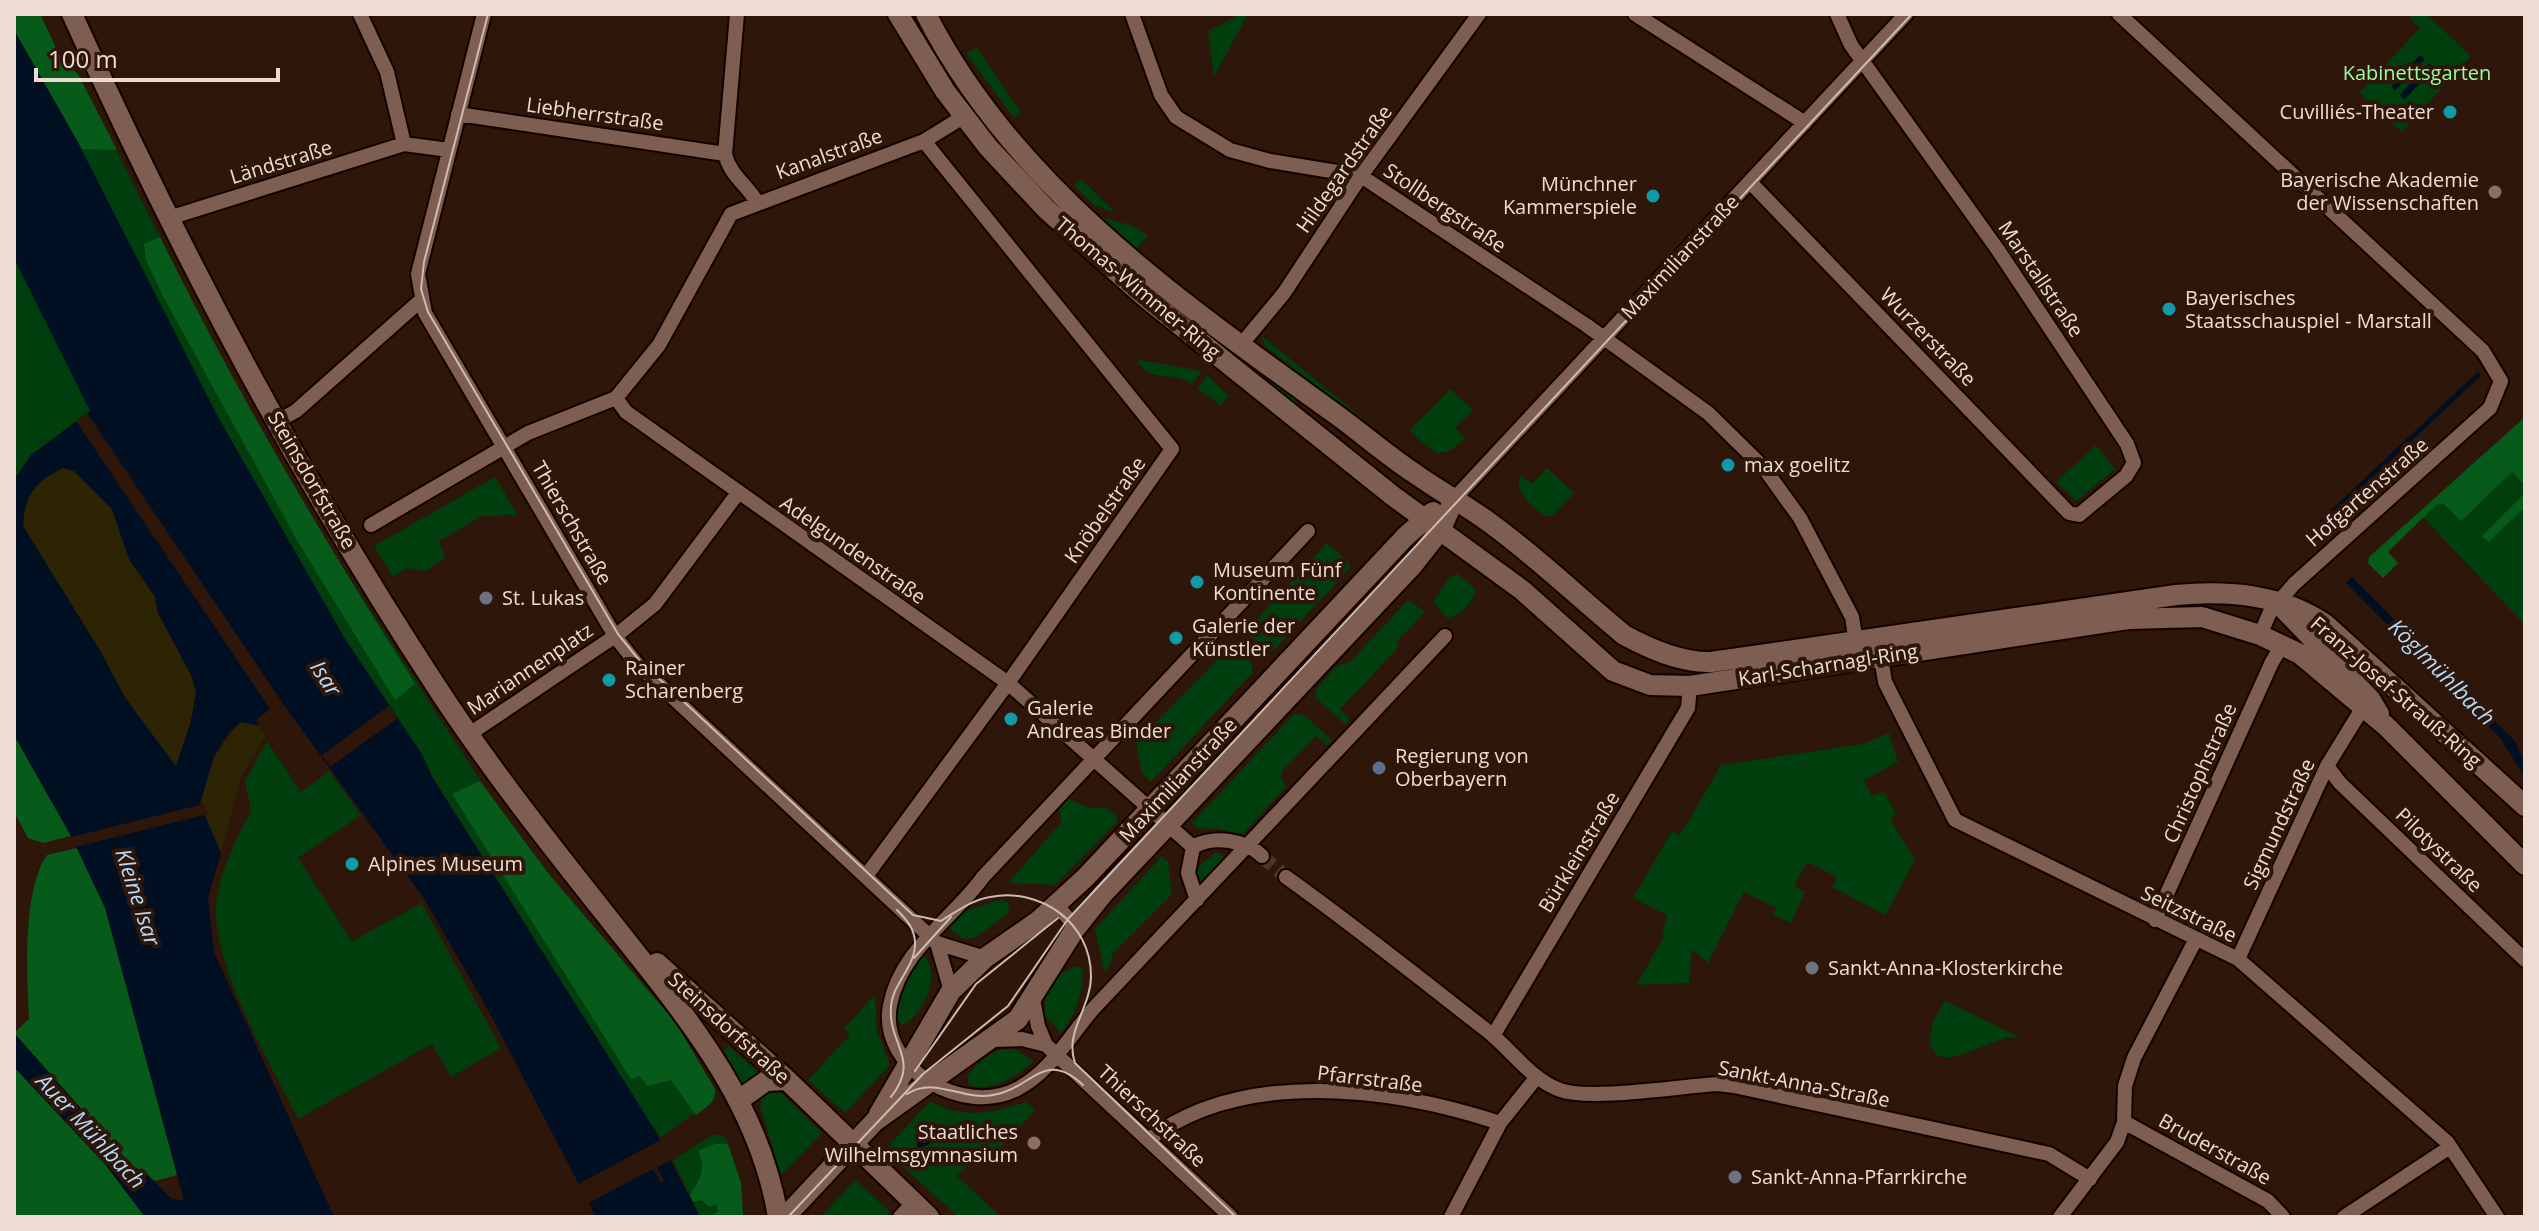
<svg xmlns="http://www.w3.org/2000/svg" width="2539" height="1231" font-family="'Open Sans',sans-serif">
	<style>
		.green { fill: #003e0d }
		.forest { fill: #065b1a }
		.sand { fill: #2c2403 }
		.water { fill: #000f21; fill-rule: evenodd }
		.pier { fill: #2f160a }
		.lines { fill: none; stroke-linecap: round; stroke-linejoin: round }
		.stream { stroke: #000f21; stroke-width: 5 }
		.street-tunnel { stroke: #4c3428; stroke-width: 14; stroke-dasharray: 14 7; stroke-linecap: butt }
		.street-casing { stroke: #150200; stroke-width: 18 }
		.secondary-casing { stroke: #150200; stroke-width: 24 }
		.street { stroke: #7d5e50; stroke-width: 14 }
		.secondary { stroke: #7d5e50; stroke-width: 20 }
		.tram { stroke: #cebbb2; stroke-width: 2 }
		.culture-dot { fill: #0f9aa8; stroke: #2f160a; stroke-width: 3 }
		.education-dot { fill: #8d6e63; stroke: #2f160a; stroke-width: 3 }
		.worship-dot { fill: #6b7280; stroke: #2f160a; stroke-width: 3 }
		.service-dot { fill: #5c6f8a; stroke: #2f160a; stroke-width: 3 }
		.labels { text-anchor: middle; stroke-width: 8; stroke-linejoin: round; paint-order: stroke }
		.park-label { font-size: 20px; fill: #99faa0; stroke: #2f160a }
		.poi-label { font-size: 20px; fill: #eedcd4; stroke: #2f160a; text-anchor: start }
		.street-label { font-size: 20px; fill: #eedcd4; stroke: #2f160a }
		.water-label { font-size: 22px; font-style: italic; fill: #b3dbfb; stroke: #2f160a }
	</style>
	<rect width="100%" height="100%" fill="#2f160a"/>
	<path class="green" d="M14,14H40L63,63L78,74L243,401L307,512L494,802L548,873L675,1022L715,1089V1099L660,1138L432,776L423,756L345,639L219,419L76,139L14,30Z
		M1241,14H1248L1214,77L1208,31Z
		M2413,14H2426L2471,56L2402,132L2359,93L2420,28L2410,18Z
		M977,48L1021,112L1014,118L966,53Z
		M1081,179L1116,213L1094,205L1074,185Z
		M1097,216L1133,226L1148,236L1134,252Z
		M14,258L91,412L31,455L14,480Z
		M1261,335L1361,417L1359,419L1265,346Z
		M1236,352L1295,398V403L1232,358Z
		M1139,360L1202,371L1192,384C1173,369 1157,386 1137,362Z
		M1207,375L1229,396L1221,406L1197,388Z
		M1450,389L1473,410L1455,428L1465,438C1440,463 1432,453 1410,430Z
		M2525,421V625L2421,515Z
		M2096,445L2115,469L2076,501L2056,482Z
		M1547,468L1574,493L1553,515L1544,516C1531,503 1514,494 1520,475L1532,484Z
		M495,477L518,515L482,516L439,541L445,558L425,571L407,568L393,577L374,546Z
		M1327,543L1349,562L1350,568L1272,652L1263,649L1245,632Z
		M1458,574L1476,590C1472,604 1461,616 1447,618L1433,602L1450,577Z
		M1408,600L1425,612L1397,641L1398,648L1340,709L1350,719L1345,724L1316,698V689L1336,666L1350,662Z
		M1233,644L1251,662L1253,672L1151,782L1142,773L1136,742Z
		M1294,714L1304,715L1332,740L1327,745L1316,736L1283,770L1281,778L1286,787L1241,836L1216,828L1198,829L1192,823Z
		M1889,733L1898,762L1864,780L1872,796L1884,792L1896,814L1890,819L1915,859L1886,915L1832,887L1837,877L1807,862L1794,886L1805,892L1791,923L1773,914L1776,908L1744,892L1708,963L1692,949L1689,983L1636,985L1665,935L1662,932L1667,915L1633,898L1672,831L1680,835L1721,765L1863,744Z
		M267,741L301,792L329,771L361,815L298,858L352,941L422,903L501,1048L451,1077L432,1044L298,1119C270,1062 207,959 217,897C222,867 236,838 251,812L245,781Z
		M1069,799L1089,808H1107L1116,815L1118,821L1055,885L1008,883L1061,823L1059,807Z
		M1216,852L1227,859L1201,883L1197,877L1198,867Z
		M1162,856L1168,862L1172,894L1113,953L1110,966L1104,971L1095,929Z
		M1003,899L1009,904L1008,914L976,937L963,939L947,926L968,910Z
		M923,954C942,974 925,1014 902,1025L896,1018C897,994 907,973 923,954Z
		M1078,966L1083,970C1082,994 1076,1015 1061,1033L1045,1016C1042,994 1056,971 1078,966Z
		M875,995L877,1031L890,1065L845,1113L808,1080L850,1035L844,1028Z
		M1945,1001L2020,1037C1992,1036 1962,1063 1938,1056L1929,1045L1933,1021Z
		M729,1046L759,1073L742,1086L724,1050Z
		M1015,1049L1033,1061C1019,1076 987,1095 968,1084V1075C982,1060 993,1047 1015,1049Z
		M776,1088L822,1133L781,1175L760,1106L763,1093Z
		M930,1101C964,1120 992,1113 1026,1102L1035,1110L992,1157L983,1149L957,1176L1001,1217H958L885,1150Z
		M714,1134L726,1138L741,1183L743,1217H700L673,1160Z
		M855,1180L890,1212L885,1217H821Z"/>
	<path class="forest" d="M14,14H40L63,63L78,74L117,150L82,149L14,30Z
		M160,237C236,392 323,538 415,684L395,700L298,542L164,298L146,260L144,244Z
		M2525,417V485L2512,472L2461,521L2444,504H2437L2388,552L2398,563L2383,578L2368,563L2369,557Z
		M2525,493V507L2489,542L2482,536Z
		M14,735L71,836L43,843L28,838L14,812Z
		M480,781L548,873L675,1022L715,1089C715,1103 707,1107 696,1115L671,1080L647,1086L640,1076L631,1079L452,794Z
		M77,848L106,908L177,1175L155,1181L132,1166L14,1033L29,1019C27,975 22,891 47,855Z
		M14,1067L105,1164L145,1217H14Z
		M715,1144H728L741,1183L743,1217H710L718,1211L716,1204L709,1207L702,1200L693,1202L690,1195C700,1179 707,1169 698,1151Z"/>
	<path class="sand" d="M63,468L74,471L112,509L129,559L155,597L158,613L191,675L196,692L191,721L176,767C117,693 73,607 23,526C24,495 36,481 63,468Z
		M241,722L259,726L266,735L241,777L221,853C214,840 203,821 201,806C197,783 224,737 241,722Z"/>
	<path class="water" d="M14,30L76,139L219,419L345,639L423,756L432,777L656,1132L700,1217H596L488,1010L425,900L281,701L256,720L259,726L241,722L229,733L214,756L200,804L221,853L208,898L214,952L334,1217H145L105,1164L14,1067V1033L132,1166L145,1172L172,1199L184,1200L105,908L71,836L14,735V480L31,455L90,411L14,258ZM63,468L74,471L112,509L129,559L155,597L158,613L191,675L196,692L191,721L176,766L125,698L101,652L23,526C24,495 36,481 63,468Z
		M2420,55L2425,59L2395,91L2391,87Z
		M2429,63L2434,68L2404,100L2400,95Z
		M2352,577L2515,741L2525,765V777L2500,738L2346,583Z
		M930,1130L938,1131C936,1140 928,1148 917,1147V1139Z"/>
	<path class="pier" d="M87,413L282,702L270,709L76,421Z
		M389,706L398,718L330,767L322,755Z
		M204,804L208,814L72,848L68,838Z
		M662,1139L673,1159L657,1167L664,1181L661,1183L653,1169L585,1205L575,1186Z"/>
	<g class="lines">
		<path class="stream" d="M2322,538V522L2478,375"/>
		<path class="street-tunnel" d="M1262,856L1286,877"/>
		<defs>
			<path id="street" d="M360,14L387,72L404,144
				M484,14L418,274L425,313L615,636L636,663L937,943L985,958
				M737,14L725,154C730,175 746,184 757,202
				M1132,14L1161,95L1176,117L1230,150L1270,161L1361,176L1586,325L1708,413L1764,468L1800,518L1852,617L1856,642
				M1635,14L1805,123
				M2119,14L2483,351L2501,381L2490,408L2294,584L2270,612L2260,635
				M458,114L725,154
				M1750,182L2069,513L2079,515L2126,476L2134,463L2127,444L1998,250L1851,45L1837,14
				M169,218L404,144L449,150
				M1240,346L1284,293L1361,176L1479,14
				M616,398L626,412L1008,683L1193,847
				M278,421L296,411L420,301
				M1454,499L1906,14
				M371,525L528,433L616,398L659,345L731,214L924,141L963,117
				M1308,531L983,877C953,919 901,949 890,1005C878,1069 964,1117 1017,1089C1051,1071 1069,1037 1093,1009L1445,636
				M1881,657L1885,682L1955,820L2238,959L2447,1142L2497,1217
				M468,735L618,634L655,604L738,493
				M2327,766L2340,783L2525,960
				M866,876L1008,683L1172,449L924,141
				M1286,877C1356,927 1422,980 1490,1033C1513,1052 1531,1079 1560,1090C1591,1101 1681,1086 1718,1084L1734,1086L2049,1154L2090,1179
				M1197,900L1188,873L1193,847C1213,835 1246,840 1262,856
				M1056,905L1076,927
				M2155,920L2272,662L2283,644
				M937,943L951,991
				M2238,959L2327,766L2362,709
				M1033,999L1038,1026L1046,1045L1231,1217
				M1493,1036L1688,708L1690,686
				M993,1040L1022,1039L1046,1045
				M2124,1122L2268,1201L2283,1217
				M1148,1140C1243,1067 1394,1088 1500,1123
				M900,1217L914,1202
				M1451,1217L1500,1123L1536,1078
				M2060,1217L2117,1142L2124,1122L2125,1086L2134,1058L2195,941
				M2344,1217L2450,1147"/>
			<path id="secondary" d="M72,14C177,246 298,476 438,689C489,767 548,842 606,915C679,1008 758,1096 778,1217
				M898,14L945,91L988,147L1046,209L1146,298L1393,496L1522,590L1613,671L1650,685L1690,686L2128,619L2202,617L2260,635L2300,654L2386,726L2525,865
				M926,14C1013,185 1176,299 1327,408C1357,429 1384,453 1414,473C1439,491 1466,505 1490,523C1537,557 1579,598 1624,635C1650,649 1681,663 1711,662L2176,595C2227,590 2282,594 2325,624L2525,806
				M2277,602L2370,699L2379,714
				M657,963L787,1080L929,1217
				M739,1100L766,1081L787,1080
				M879,1114L951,991L985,958L1038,921L1086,877L1405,537L1433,512
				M785,1217L875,1121L1018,1019L1075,929L1102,895L1412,566L1441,529L1454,499"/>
		</defs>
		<use href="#street" class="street-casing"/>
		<use href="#secondary" class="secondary-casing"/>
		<use href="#street" class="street"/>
		<use href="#secondary" class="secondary"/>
		<path class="tram" d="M488,14L424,262L421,289L428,312L618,634L639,660L913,915L941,921C957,911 972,900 990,897C1041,887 1091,923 1091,976C1091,1008 1064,1032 1075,1063L1236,1217
			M914,958L951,917
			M915,1071L976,984L1058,918
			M907,1094C936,1076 962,1101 993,1095C1032,1089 1044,1048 1083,1085
			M891,1097C921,1059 888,1045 891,1007C892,984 916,966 915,943C915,929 906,919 897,910
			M788,1217L923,1074L1008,1006L1068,919L1912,14"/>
	</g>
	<g class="culture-dot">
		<circle cx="2450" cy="112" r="8"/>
		<circle cx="1653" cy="196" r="8"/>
		<circle cx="2169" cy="309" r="8"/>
		<circle cx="1728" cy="465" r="8"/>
		<circle cx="1197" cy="582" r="8"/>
		<circle cx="1176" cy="638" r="8"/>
		<circle cx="609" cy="680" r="8"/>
		<circle cx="1011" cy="719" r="8"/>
		<circle cx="352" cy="864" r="8"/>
	</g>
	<g class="education-dot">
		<circle cx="2495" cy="192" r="8"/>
		<circle cx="1034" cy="1143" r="8"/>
	</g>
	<g class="worship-dot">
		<circle cx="486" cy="598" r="8"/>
		<circle cx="1812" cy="968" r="8"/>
		<circle cx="1735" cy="1177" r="8"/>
	</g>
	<circle class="service-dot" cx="1379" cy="768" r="8"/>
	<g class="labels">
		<g class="park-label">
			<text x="2417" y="80">Kabinettsgarten</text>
		</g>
		<g class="poi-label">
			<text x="2434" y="119" text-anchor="end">Cuvilliés-Theater</text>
			<text x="2479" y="187" text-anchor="end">Bayerische Akademie<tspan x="2479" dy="23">der Wissenschaften</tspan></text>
			<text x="1637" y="191" text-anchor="end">Münchner<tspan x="1637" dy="23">Kammerspiele</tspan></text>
			<text x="2185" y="305">Bayerisches<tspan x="2185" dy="23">Staatsschauspiel - Marstall</tspan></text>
			<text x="1744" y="472">max goelitz</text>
			<text x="1213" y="577">Museum Fünf<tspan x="1213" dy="23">Kontinente</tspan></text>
			<text x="502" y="605">St. Lukas</text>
			<text x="1192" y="633">Galerie der<tspan x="1192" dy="23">Künstler</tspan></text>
			<text x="625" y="675">Rainer<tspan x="625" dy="23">Scharenberg</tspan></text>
			<text x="1027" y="715">Galerie<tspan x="1027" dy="23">Andreas Binder</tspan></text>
			<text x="1395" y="763">Regierung von<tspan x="1395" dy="23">Oberbayern</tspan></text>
			<text x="368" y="871">Alpines Museum</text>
			<text x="1828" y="975">Sankt-Anna-Klosterkirche</text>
			<text x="1018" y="1139" text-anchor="end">Staatliches<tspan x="1018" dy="23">Wilhelmsgymnasium</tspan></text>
			<text x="1751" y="1184">Sankt-Anna-Pfarrkirche</text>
		</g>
		<g class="street-label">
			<text transform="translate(595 114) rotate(8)" y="7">Liebherrstraße</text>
			<text transform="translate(829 154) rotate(-20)" y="7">Kanalstraße</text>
			<text transform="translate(281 162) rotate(-17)" y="7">Ländstraße</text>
			<text transform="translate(1344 169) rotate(-55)" y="7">Hildegardstraße</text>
			<text transform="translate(1445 208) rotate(34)" y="7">Stollbergstraße</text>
			<text transform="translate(1680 257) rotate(-47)" y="7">Maximilianstraße</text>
			<text transform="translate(2041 279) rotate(56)" y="7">Marstallstraße</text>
			<text transform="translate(1138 288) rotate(40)" y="7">Thomas-Wimmer-Ring</text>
			<text transform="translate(1928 337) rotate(46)" y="7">Wurzerstraße</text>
			<text transform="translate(312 480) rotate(60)" y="7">Steinsdorfstraße</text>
			<text transform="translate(2367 492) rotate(-41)" y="7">Hofgartenstraße</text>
			<text transform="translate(1105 510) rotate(-55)" y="7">Knöbelstraße</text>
			<text transform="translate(572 523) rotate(60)" y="7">Thierschstraße</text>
			<text transform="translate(853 550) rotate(35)" y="7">Adelgundenstraße</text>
			<text transform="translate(1828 665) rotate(-9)" y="7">Karl-Scharnagl-Ring</text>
			<text transform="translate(530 669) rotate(-34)" y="7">Mariannenplatz</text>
			<text transform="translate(2396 692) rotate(41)" y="7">Franz-Josef-Strauß-Ring</text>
			<text transform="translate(2200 773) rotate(-66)" y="7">Christophstraße</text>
			<text transform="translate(1178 780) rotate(-47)" y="7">Maximilianstraße</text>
			<text transform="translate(2279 824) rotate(-65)" y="7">Sigmundstraße</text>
			<text transform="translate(2439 850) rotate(44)" y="7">Pilotystraße</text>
			<text transform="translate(1579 852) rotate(-59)" y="7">Bürkleinstraße</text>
			<text transform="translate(2189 914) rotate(26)" y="7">Seitzstraße</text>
			<text transform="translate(729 1028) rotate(42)" y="7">Steinsdorfstraße</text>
			<text transform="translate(1370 1079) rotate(7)" y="7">Pfarrstraße</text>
			<text transform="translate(1804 1084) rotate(11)" y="7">Sankt-Anna-Straße</text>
			<text transform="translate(1152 1116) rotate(43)" y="7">Thierschstraße</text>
			<text transform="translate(2215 1149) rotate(29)" y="7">Bruderstraße</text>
		</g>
		<g class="water-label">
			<text transform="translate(2442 672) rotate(45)" y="8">Köglmühlbach</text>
			<text transform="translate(326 678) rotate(57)" y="8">Isar</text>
			<text transform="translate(138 897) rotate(72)" y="8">Kleine Isar</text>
			<text transform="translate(91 1131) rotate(47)" y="8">Auer Mühlbach</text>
		</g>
	</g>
	<rect width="2539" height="1231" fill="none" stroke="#eedcd4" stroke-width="32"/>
	<path d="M36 68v12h242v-12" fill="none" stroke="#eedcd4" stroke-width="4"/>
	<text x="48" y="68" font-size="24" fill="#eedcd4" stroke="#2f160a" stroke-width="6" paint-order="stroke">100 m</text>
</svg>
